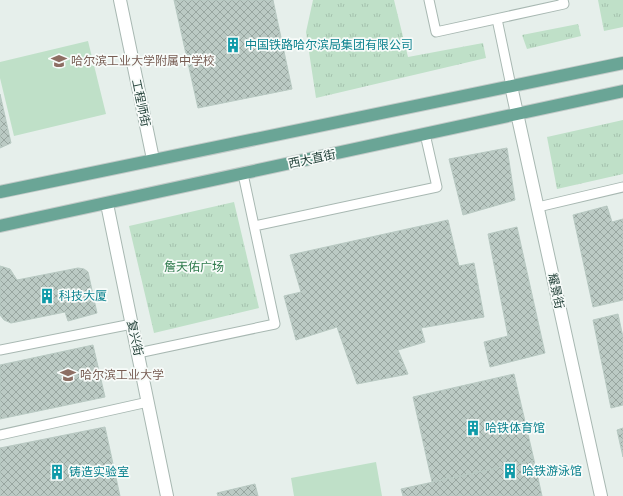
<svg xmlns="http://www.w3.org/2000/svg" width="623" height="496" font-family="'Archivo Narrow','Noto Sans SC',sans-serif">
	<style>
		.green { fill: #bfe0c8 }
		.park { fill: url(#park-tufts) }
		.building { fill: url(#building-cross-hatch); stroke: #b8c9c2 }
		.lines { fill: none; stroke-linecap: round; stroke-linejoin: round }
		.service-casing { stroke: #a8b8b2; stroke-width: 11 }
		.tertiary-casing { stroke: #a8b8b2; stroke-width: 14 }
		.primary-casing { stroke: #c2cac8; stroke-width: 14 }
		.service { stroke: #fff; stroke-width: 9 }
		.tertiary { stroke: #fff; stroke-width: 12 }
		.primary { stroke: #6aa596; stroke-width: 12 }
		.labels { text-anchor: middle; stroke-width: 3.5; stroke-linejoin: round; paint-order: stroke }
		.culture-label { font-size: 12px; fill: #0d838f; stroke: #f7fbf9; text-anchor: start }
		.education-label { font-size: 12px; fill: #785e54; stroke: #f7fbf9; text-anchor: start }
		.street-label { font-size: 12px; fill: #24423a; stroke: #f7fbf9 }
		.park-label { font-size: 12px; fill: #2d7a4b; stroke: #f7fbf9 }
	</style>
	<defs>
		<pattern id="park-tufts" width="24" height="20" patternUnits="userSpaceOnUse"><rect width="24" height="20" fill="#bfe0c8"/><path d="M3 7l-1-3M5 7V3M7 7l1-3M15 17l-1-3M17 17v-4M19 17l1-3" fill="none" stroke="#a4c1ad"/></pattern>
		<pattern id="building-cross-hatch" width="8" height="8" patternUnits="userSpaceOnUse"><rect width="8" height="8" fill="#bbcac4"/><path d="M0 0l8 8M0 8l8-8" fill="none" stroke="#98a6a0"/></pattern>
	</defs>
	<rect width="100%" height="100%" fill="#e6efeb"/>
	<path class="green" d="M88,41L106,114L14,136L0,78V62Z
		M376,462L382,496H294L291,478Z"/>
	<path class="park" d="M313,0H394L408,57L483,43L486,58L316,98L306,32Z
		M598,0H623V27L604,31Z
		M578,24L581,36L527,49L522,35Z
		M623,120V174L557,189L547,137Z
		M234,202L259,308L154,333L129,226Z"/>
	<path class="building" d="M174,0H273L292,89L198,108Z
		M0,94L11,143L0,148Z
		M507,148L515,200L463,215L449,159Z
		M607,206L612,222L623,219V300L593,307L573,215Z
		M448,220L459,266L474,263L484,317L421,328L425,342L398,350L408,374L357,384L337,327L296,340L284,296L301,292L290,255Z
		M517,227L545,353L490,367L484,342L508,336L488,234Z
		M0,266L10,269L17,280L78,268L84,269L88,272L97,313L68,321L65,312L11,323L4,320L0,315Z
		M618,314L623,337V405L611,408L593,320Z
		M93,345L105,397L0,419V365Z
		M514,374L534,460L432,482L413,397Z
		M105,427L120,496H0V448Z
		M623,428V457L617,430Z
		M534,460L542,496H403L401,489Z
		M255,484L258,496H218L217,493Z"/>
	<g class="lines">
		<defs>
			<path id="service" d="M429,0L436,32L564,4L563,0
				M497,19L511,86
				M538,207L623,187
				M254,226L437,187L425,134
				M0,350L132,324
				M138,353L275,324L243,174
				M0,435L148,402"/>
			<path id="tertiary" d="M120,0L153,159
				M511,86L601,496
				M107,204L167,496"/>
			<path id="primary" d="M0,192L623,63
				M0,226L623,91"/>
		</defs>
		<use href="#service" class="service-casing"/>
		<use href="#tertiary" class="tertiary-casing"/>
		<use href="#primary" class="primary-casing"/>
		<use href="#service" class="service"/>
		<use href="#tertiary" class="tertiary"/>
		<use href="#primary" class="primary"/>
	</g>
	<defs>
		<symbol id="building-bare" viewBox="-9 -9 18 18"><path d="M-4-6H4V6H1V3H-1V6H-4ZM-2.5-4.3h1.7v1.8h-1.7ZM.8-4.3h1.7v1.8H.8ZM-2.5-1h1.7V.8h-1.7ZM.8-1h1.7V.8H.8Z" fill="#0f9aa8" stroke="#f7fbf9" stroke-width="2.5" paint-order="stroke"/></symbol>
		<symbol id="school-bare" viewBox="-9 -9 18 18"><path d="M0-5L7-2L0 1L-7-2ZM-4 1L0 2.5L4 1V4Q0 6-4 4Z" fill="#8d6e63" stroke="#f7fbf9" stroke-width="2.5" paint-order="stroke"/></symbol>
		<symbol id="university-bare" viewBox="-9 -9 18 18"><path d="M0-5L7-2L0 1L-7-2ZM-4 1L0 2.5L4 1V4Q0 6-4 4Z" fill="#8d6e63" stroke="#f7fbf9" stroke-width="2.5" paint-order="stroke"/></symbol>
	</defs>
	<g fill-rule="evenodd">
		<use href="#building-bare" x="222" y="34" width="22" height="22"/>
		<use href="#school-bare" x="48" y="50" width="22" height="22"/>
		<use href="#building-bare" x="36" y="285" width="22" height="22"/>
		<use href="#university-bare" x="57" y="364" width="22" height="22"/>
		<use href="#building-bare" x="462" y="417" width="22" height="22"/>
		<use href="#building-bare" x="499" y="460" width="22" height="22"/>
		<use href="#building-bare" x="46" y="461" width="22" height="22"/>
	</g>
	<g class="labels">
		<g class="culture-label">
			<text x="245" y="49">中国铁路哈尔滨局集团有限公司</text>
			<text x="59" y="300">科技大厦</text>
			<text x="485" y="432">哈铁体育馆</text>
			<text x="522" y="475">哈铁游泳馆</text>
			<text x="69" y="476">铸造实验室</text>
		</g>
		<g class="education-label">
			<text x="71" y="65">哈尔滨工业大学附属中学校</text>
			<text x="80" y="379">哈尔滨工业大学</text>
		</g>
		<g class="street-label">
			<text transform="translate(141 103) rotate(78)" y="4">工程师街</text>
			<text transform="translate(312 159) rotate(-12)" y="4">西大直街</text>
			<text transform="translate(556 291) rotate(78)" y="4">耀景街</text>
			<text transform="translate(135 338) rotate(78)" y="4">复兴街</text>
		</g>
		<g class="park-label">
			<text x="194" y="271">詹天佑广场</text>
		</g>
	</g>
</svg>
